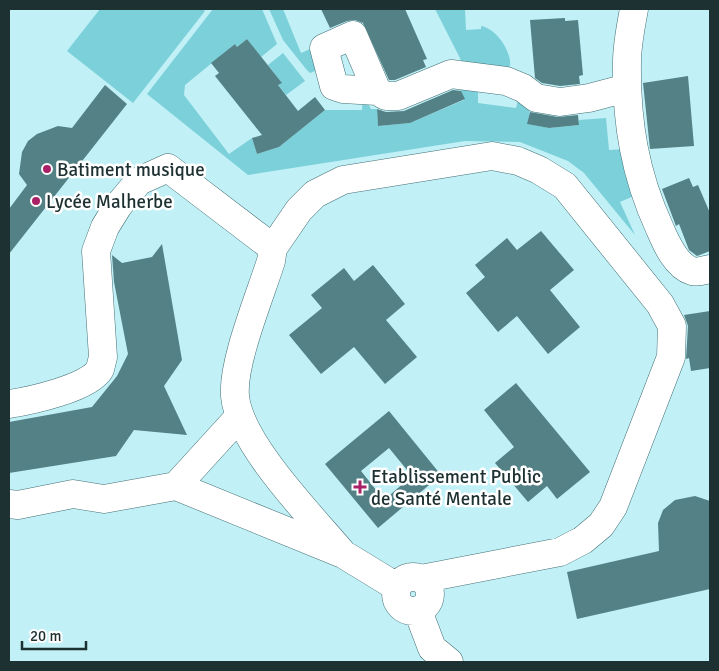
<svg xmlns="http://www.w3.org/2000/svg" width="719" height="671" font-family="Signika,sans-serif">
	<style>
		.green { fill: #7bd0da }
		.building { fill: #548186; fill-rule: evenodd }
		.lines { fill: none; stroke-linecap: round; stroke-linejoin: round }
		.minor-casing { stroke: #447075; stroke-width: 29 }
		.minor { stroke: #fff; stroke-width: 28 }
		.poi-dot { fill: #a92066; stroke: #fff; stroke-width: 2 }
		.labels { text-anchor: middle; stroke-width: 5; stroke-linejoin: round; paint-order: stroke }
		.poi-label { font-size: 19px; fill: #1d3032; stroke: #fff; text-anchor: start }
	</style>
	<rect width="100%" height="100%" fill="#c1f0f6"/>
	<path class="green" d="M100,9H202L205,11L133,103L67,51Z
		M213,9H262L277,44L261,57L247,39L237,47L235,44L185,85L184,95L229,154L252,138L257,154L279,147L325,110H362L363,95L371,109H377L378,126L410,123L464,100L458,84L478,87V103L516,108L520,93L530,108L528,124L549,128L579,125V120L606,118L609,150L625,149L636,195L620,202L635,235L584,173L568,161L520,142L465,141L248,175L147,94Z
		M269,9H283L301,53L315,47L320,69L310,73L306,69L283,40Z
		M435,9H465L466,30L481,29V26C496,28 512,52 510,66L506,70L465,68Z
		M283,53L305,81L286,95L278,85L281,82L268,65Z"/>
	<path class="building" d="M321,9H405L427,59L423,60L426,67L395,80H389L363,23L355,20L347,21L330,28Z
		M565,18V21L578,20L583,75L579,76L580,84L560,86L542,83L535,78L530,20Z
		M247,39L282,83L278,85L298,111L315,97L325,110L279,147L257,154L252,138L262,135L215,76L219,73L211,63L235,44L237,47Z
		M688,76L694,146L650,149L643,83Z
		M105,85L127,104L9,254V209L27,185L19,174L22,152L28,141L37,134L58,126L72,128Z
		M453,90L461,91L465,99L410,123L378,126L377,109L386,112L404,111Z
		M530,112L558,117L578,115L579,125L549,128L527,124Z
		M689,178L693,187L698,185L710,213V251L697,256L689,250L679,224L676,226L662,189Z
		M541,231L574,270L550,290L580,327L548,354L517,316L498,332L466,293L485,277L475,265L507,238L517,250Z
		M162,244L182,360L164,386L187,435L134,430L116,456L9,473V422L92,407L117,376L128,354L114,282L112,255L122,263L152,257Z
		M373,265L405,304L386,320L417,357L385,384L354,347L321,374L289,335L322,308L311,295L344,268L354,281Z
		M710,311V368L691,371L689,358L686,359L688,326L684,315Z
		M516,383L590,472L557,499L547,486L528,502L495,463L514,447L484,410Z
		M389,411L441,475L378,528L325,464ZM389,448L412,476L384,500L361,471Z
		M695,496L710,501V589L577,619L567,572L659,551L658,523L663,510L675,500Z"/>
	<g class="lines">
		<defs>
			<path id="minor" d="M634,9C631,26 627,44 627,62C626,122 635,175 660,229C666,243 676,266 692,271C697,273 705,270 710,269
				M377,91L353,35L324,48L334,86L343,89L377,91L386,96H398L451,74L506,81L523,88L536,98L560,102L589,98L627,88
				M9,404C29,401 90,388 100,369C101,365 102,361 103,357L96,251L105,227L118,206L139,181L168,168L273,248
				M176,486L239,417
				M9,504L18,505L73,494L104,499L176,486L343,554L397,587
				M343,554C312,517 239,443 235,396C232,363 260,296 271,261L273,248L299,210L315,194L343,180L492,156L518,161L539,170L565,186L660,304L672,326L671,357L613,507L601,525L583,540L560,552L421,579
				M396 594a17 17 0 1 1 34 0a17 17 0 1 1-34 0Z
				M418,611L432,648L449,662"/>
		</defs>
		<use href="#minor" class="minor-casing"/>
		<use href="#minor" class="minor"/>
	</g>
	<g class="poi-dot">
		<circle cx="47" cy="169" r="5"/>
		<circle cx="36" cy="201" r="5"/>
		<path d="M357.5 479.5h5v5h5v5h-5v5h-5v-5h-5v-5h5z"/>
	</g>
	<g class="labels">
		<g class="poi-label">
			<text x="57" y="176">Batiment musique</text>
			<text x="46" y="208">Lycée Malherbe</text>
			<text x="371" y="483">Etablissement Public<tspan x="371" dy="22">de Santé Mentale</tspan></text>
		</g>
	</g>
	<rect width="719" height="671" fill="none" stroke="#1d3032" stroke-width="20"/>
	<path d="M22 641v8h64v-8" fill="none" stroke="#1d3032" stroke-width="2.5"/>
	<text x="30" y="641" font-size="15" fill="#1d3032" stroke="#ffffff" stroke-width="4" paint-order="stroke">20 m</text>
</svg>
